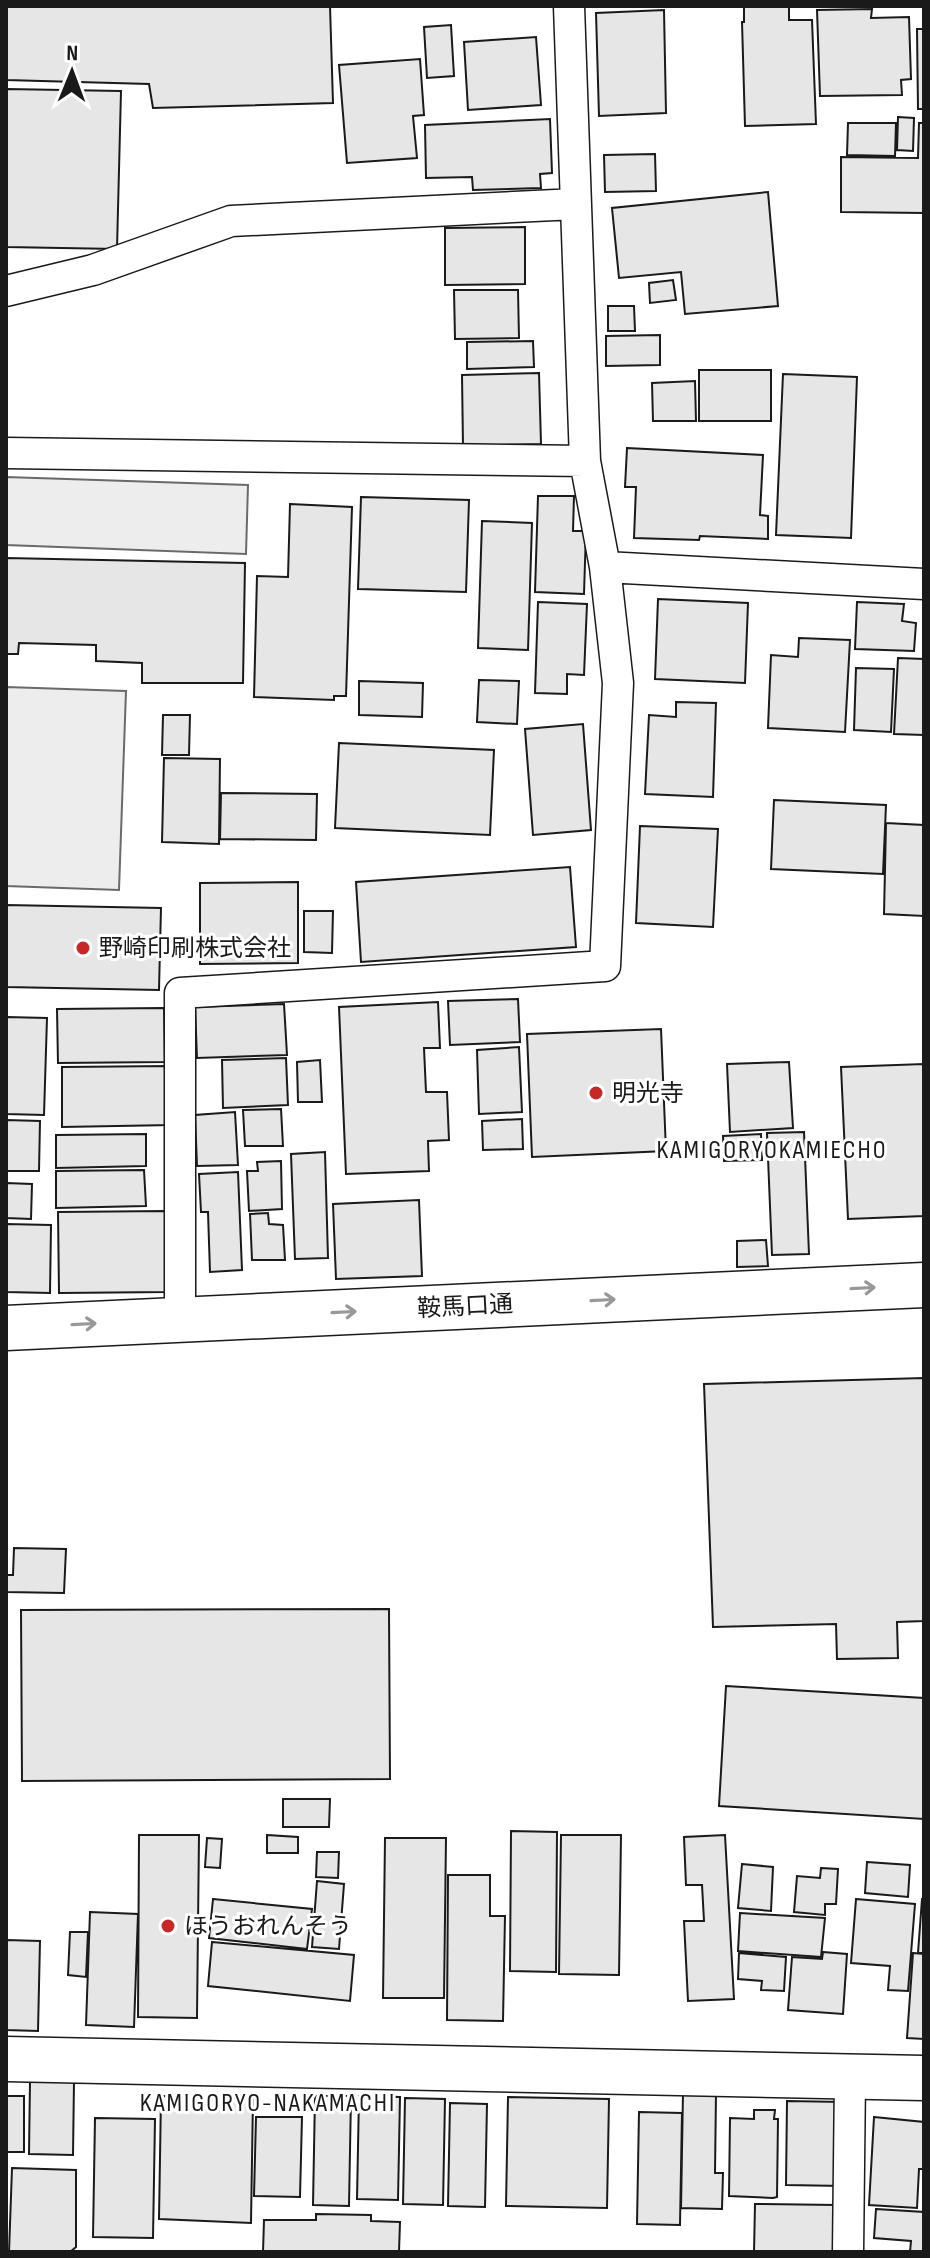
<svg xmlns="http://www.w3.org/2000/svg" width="930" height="2258" font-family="'Sofia Sans Condensed','Noto Sans JP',sans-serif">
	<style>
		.parking { fill: #ededed; stroke: #6a6a6a; stroke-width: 2 }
		.building { fill: #e6e6e6; stroke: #1a1a1a; stroke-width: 2 }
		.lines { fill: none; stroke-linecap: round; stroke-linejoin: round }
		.service-casing { stroke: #1a1a1a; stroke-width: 33 }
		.minor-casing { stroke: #1a1a1a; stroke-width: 47 }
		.service { stroke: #fff; stroke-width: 30 }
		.minor { stroke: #fff; stroke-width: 44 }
		.oneway { stroke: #989898 }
		.poi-dot { fill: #c62828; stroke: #fff; stroke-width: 3 }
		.labels { text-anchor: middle; stroke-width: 6; stroke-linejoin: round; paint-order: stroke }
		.poi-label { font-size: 24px; fill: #1a1a1a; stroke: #fff; text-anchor: start }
		.street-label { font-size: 24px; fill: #1a1a1a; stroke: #fff }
		.neighbourhood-label { font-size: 26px; letter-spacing: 2px; fill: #1a1a1a; stroke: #fff }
	</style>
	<rect width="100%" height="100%" fill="#fff"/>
	<path class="parking" d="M6,477L248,485L246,554L6,545Z
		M6,687L126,691L119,890L6,886Z"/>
	<path class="building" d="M6,6H330L333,103L153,108L149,84L6,80Z
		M744,6H789V20H812L816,124L745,126L742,22H744Z
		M872,9L871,18L909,17L911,79L901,80L902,95L820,96L817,10Z
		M664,10L666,113L599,116L596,13Z
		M451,25L454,76L427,78L424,27Z
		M917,29H924V109H918Z
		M536,37L541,105L468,110L464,42Z
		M420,59L424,115L413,116L417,158L347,163L339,65Z
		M6,89L121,91L117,249L6,247Z
		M898,117L914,118L913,151L897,150Z
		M550,119L552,173L540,174L541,188L473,190L472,177L426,178L425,125Z
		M848,123H896L895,156L847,155Z
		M919,123H924V213L841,212V157L918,158Z
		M655,154L656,191L605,192L604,155Z
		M768,192L778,306L685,314L681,272L619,278L612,208Z
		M525,227V284L445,285V228Z
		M673,280L676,300L650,303L649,283Z
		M454,290H518L519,338L455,339Z
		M608,306H634L635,331H608Z
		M660,335V365L606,366V336Z
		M533,341L534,367L467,369V342Z
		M699,370H771V421H699Z
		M539,373L541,444L463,446L462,375Z
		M783,374L857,377L851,538L776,535Z
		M695,381L696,421H653L652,383Z
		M627,448L763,455L760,515L768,516V539L700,536L699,540L634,538L636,487H625Z
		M538,496H574L573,531H586L584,594L535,592Z
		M361,497L469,500L466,592L358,589Z
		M290,504L352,507L346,696H334V700L254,697L257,576L288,577Z
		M482,521L532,523L528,650L478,648Z
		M6,558L245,563L243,683H142V663L96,661V645L19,643L18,654H6Z
		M658,599L748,603L745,683L655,679Z
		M538,602L587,604L584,675L567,674V694L535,693Z
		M857,602L904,604L902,621L916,623L914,651L855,649Z
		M799,638L850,640L845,732L768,728L771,655L798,657Z
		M898,658L924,659V735L894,734Z
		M856,668L894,669L891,732L854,730Z
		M479,680L519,681L517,724L477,722Z
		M359,681L423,683L422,717L359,715Z
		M676,702L716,703L713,797L645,794L649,715L676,717Z
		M163,715H190L189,755H162Z
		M583,724L591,830L533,835L525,729Z
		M339,743L494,750L490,835L335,828Z
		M164,758L220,759L219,844L162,842Z
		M221,793L317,794L316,840L220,839Z
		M774,800L886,805L883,874L771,869Z
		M886,823L924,825V916L884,914Z
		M640,826L718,829L713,927L636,923Z
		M570,867L576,947L361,962L356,882Z
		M298,882V963L200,964V883Z
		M6,905L161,908L159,990L6,987Z
		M304,911H333L332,953L304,952Z
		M518,999L520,1042L450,1045L448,1001Z
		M438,1002L440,1048H424L426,1092H447L449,1140L428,1141L429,1171L346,1174L339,1007Z
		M284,1004L287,1055L197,1058L195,1007Z
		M164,1008L165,1062L58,1063L57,1009Z
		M6,1017L47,1018L44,1115L6,1114Z
		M661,1029L666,1151L532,1157L527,1034Z
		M519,1047L522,1112L479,1114L477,1050Z
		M286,1058L288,1105L223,1108L222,1060Z
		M320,1060L322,1102H298L297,1062Z
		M789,1062L793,1128L730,1132L727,1064Z
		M924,1064V1216L848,1219L841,1067Z
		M171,1066L172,1125L62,1127V1067Z
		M281,1109L283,1146H245L243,1110Z
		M235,1112L238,1165L197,1166L195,1115Z
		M522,1119L523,1149L483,1150L482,1121Z
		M6,1120L40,1121L39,1171H6Z
		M804,1132L809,1254L772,1255L767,1133Z
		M146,1134V1166L56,1168V1135Z
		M761,1134L762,1160L724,1161L723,1136Z
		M325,1152L328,1258L295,1259L291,1154Z
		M281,1161L282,1209L249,1211L247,1171H258L257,1162Z
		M144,1170L146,1206L56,1208V1171Z
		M238,1172L242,1270L210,1272L208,1212H201L199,1174Z
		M6,1183L32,1184L31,1219L6,1218Z
		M419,1200L422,1276L336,1279L333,1204Z
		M166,1211L167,1292L59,1293L58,1212Z
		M268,1213L269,1224L283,1225L285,1260H252L250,1214Z
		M6,1224L51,1225L50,1293L6,1292Z
		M766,1240L768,1266L737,1267V1241Z
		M924,1378V1621L897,1622L898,1658L837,1659L836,1624L713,1627L704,1384Z
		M14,1548L66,1549L64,1593L6,1592V1575H13Z
		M389,1609L390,1779L22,1781L21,1610Z
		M726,1686L924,1698V1819L719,1806Z
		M283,1799H330L329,1827H283Z
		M511,1831L557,1832L556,1972L510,1971Z
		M139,1835H199L197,2018L138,2017Z
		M267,1835L298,1837V1853H267Z
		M561,1835H621L619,1975L559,1974Z
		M725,1835L734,1999L688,2001L684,1921H704L702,1885H686L684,1837Z
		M207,1838L222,1839L220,1868L205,1867Z
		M385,1838H446L444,1998H383Z
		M317,1852H339L338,1878L316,1877Z
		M867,1862L910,1865L908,1897L865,1893Z
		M742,1864L773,1867L771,1911L738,1908Z
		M821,1868L838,1869L836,1904H825V1915L794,1912L797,1876L820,1878Z
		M448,1875H490V1916H505L503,2021L447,2020Z
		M317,1881L344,1884L339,1949L312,1947Z
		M213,1899L312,1909L307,1949L209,1938Z
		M856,1899L915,1904L908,1991L888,1990L890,1966L851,1963Z
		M922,1899H924V1953H918Z
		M90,1912L138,1914L134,2027L86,2025Z
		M740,1913L825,1918L821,1957L738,1951Z
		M70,1932H88L86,1977L68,1975Z
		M6,1940L40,1941L38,2031L6,2030Z
		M212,1942L354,1955L350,2001L208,1986Z
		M823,1952L847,1954L843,2014L788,2010L792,1957L822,1959Z
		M739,1953L786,1957L784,1991L761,1990L762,1981L738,1979Z
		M913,1953L924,1954V2039L907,2038Z
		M30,2080L74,2081L73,2155L29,2154Z
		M683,2092L716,2093L715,2173H723L722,2209L681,2208Z
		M6,2096H24V2152H6Z
		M161,2096L253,2098L251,2223L159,2219Z
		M315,2096H351L349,2206L313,2205Z
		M359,2096L400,2097L398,2200L357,2199Z
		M508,2097L609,2099L607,2208L506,2206Z
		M405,2098L445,2099L443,2205L403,2204Z
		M787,2101L844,2102L843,2186L786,2185Z
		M450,2103L487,2104L485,2207L448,2206Z
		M754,2110H775L774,2119H778L777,2197L773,2198L729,2196L730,2118L754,2119Z
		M639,2112L682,2113L680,2225L637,2224Z
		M256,2117H302L300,2197L254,2196Z
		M874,2117L924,2122V2169H919L917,2208L869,2205Z
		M95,2118L155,2119L153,2238L93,2237Z
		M12,2168L76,2170V2247L70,2252H9Z
		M755,2204L837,2205L836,2252H754Z
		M876,2209L924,2212V2252H910L911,2241L874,2238Z
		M316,2214L371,2215V2221L400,2222L399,2252H263L264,2220H316Z"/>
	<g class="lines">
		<defs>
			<path id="service" d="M6,291L93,270L231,221L576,204
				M6,453L585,461
				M605,567L924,584
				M180,1319V993L605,966L618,683L605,567L585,461L569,6
				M848,2252L850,2077"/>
			<path id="minor" d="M6,1328L924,1285
				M6,2059L924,2078"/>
		</defs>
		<use href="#service" class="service-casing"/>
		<use href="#minor" class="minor-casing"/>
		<use href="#service" class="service"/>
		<use href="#minor" class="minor"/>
	</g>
	<defs><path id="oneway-shaft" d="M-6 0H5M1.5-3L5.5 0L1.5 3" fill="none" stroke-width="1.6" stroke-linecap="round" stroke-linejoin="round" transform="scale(2)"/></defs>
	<g class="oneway">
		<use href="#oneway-shaft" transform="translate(863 1288) rotate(-3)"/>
		<use href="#oneway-shaft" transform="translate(603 1300) rotate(-3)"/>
		<use href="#oneway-shaft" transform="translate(344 1312) rotate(-3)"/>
		<use href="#oneway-shaft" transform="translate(84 1324) rotate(-3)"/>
	</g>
	<g class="poi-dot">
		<circle cx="83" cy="948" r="8"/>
		<circle cx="596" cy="1093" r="8"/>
		<circle cx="168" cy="1926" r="8"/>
	</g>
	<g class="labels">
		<g class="poi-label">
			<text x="99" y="956">野崎印刷株式会社</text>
			<text x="612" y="1101">明光寺</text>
			<text x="184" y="1934">ほうおれんそう</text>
		</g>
		<g class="street-label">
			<text transform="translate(465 1306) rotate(-3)" y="8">鞍馬口通</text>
		</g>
		<g class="neighbourhood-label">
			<text x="772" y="1158">KAMIGORYOKAMIECHO</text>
			<text x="268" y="2111">KAMIGORYO-NAKAMACHI</text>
		</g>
	</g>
	<rect width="930" height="2258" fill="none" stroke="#1a1a1a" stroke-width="16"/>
	<g transform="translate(72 72) rotate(1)" stroke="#ffffff" stroke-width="6" paint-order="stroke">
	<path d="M0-6L14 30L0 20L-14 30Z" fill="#1a1a1a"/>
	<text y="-12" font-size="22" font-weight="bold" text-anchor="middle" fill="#1a1a1a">N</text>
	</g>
</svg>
